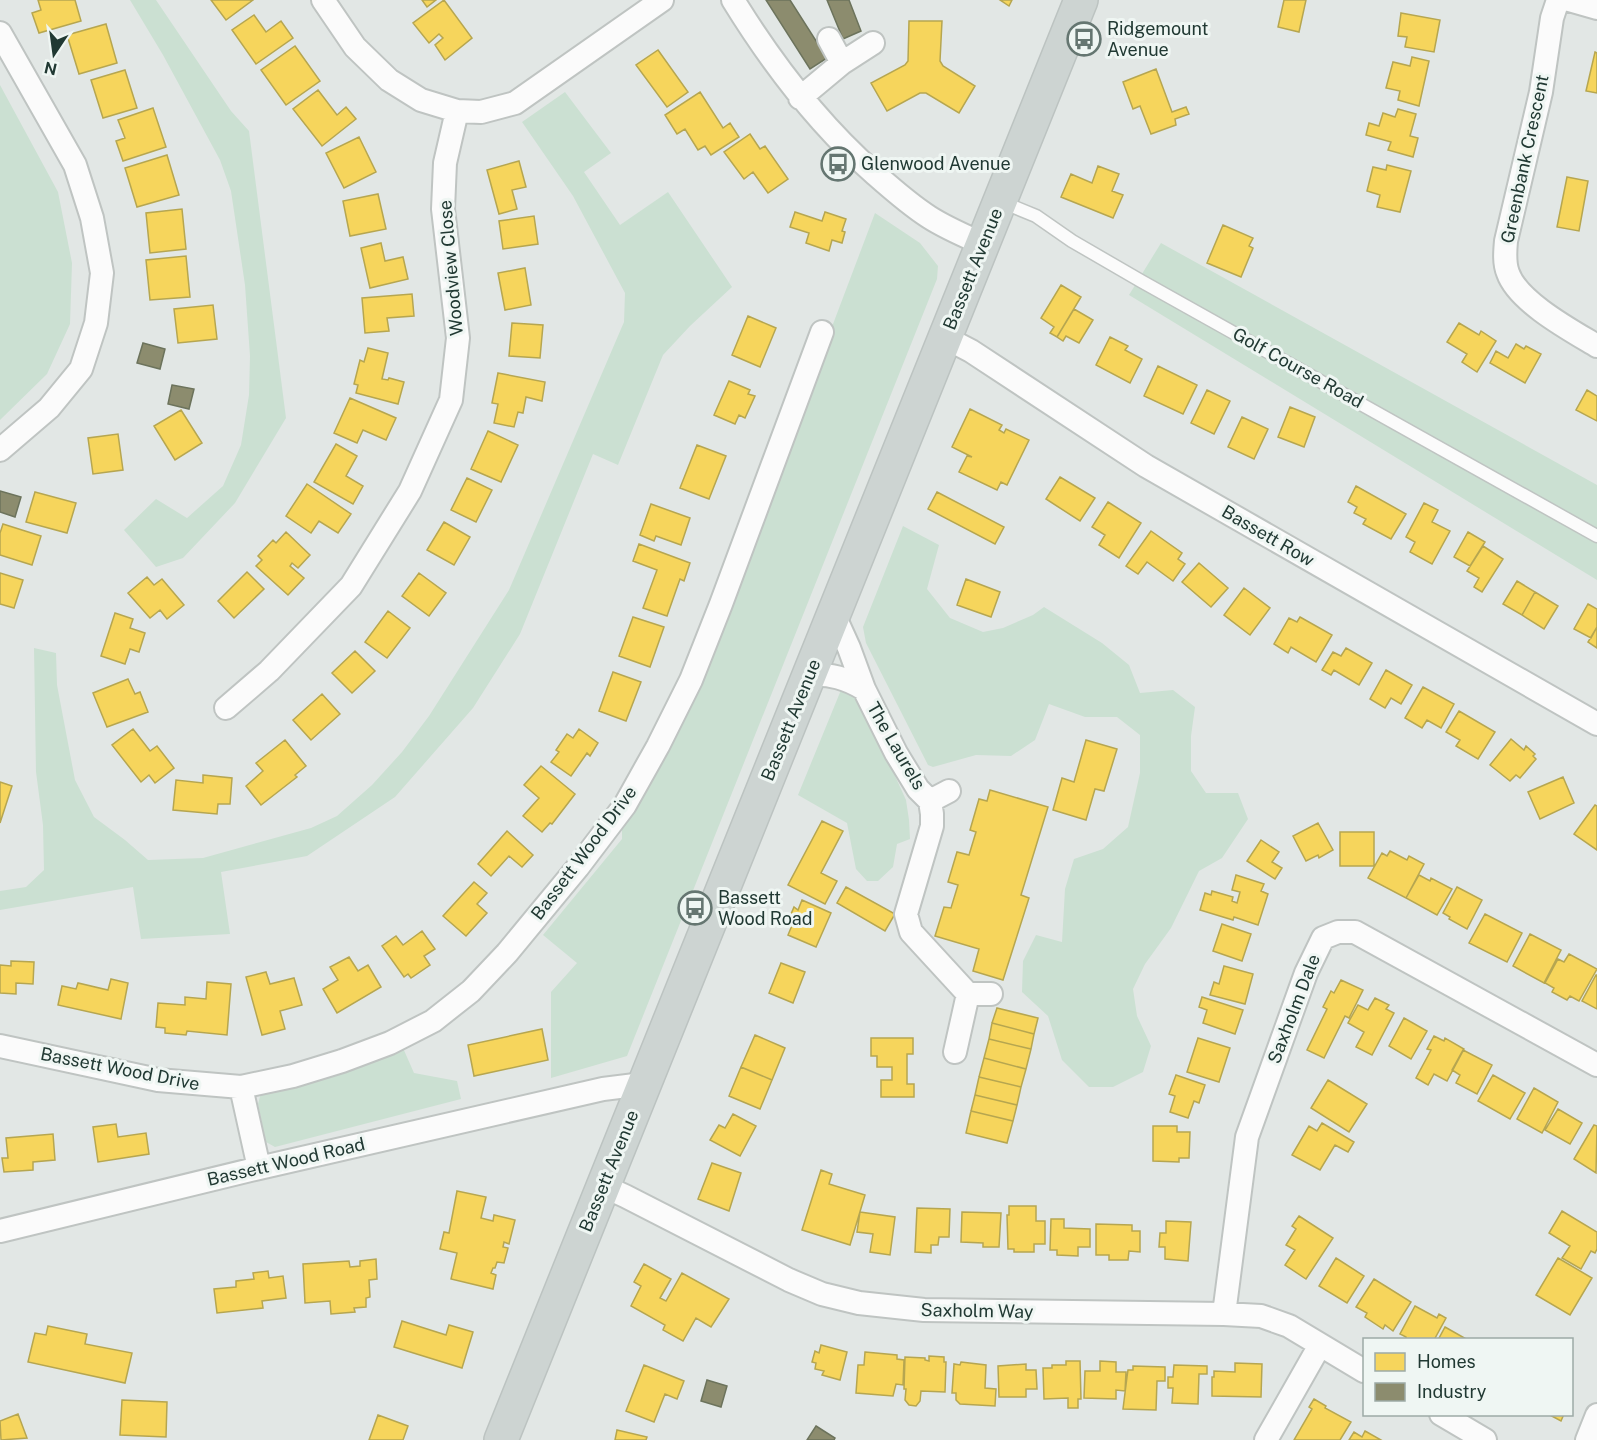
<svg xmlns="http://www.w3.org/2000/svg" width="1597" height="1440" font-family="'Public Sans',sans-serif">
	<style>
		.green { fill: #cbe0d2 }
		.homes { fill: #f6d55c; stroke: #b6a650; stroke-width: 1.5 }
		.industry { fill: #8c8c6e; stroke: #6c735c; stroke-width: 1.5 }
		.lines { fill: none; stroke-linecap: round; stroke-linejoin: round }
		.service-casing { stroke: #bfc4c2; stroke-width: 15 }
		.minor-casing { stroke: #bfc4c2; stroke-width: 26 }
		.primary-casing { stroke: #bcc3c1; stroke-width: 36 }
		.service { stroke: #fbfbfb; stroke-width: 12 }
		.minor { stroke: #fbfbfb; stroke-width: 22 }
		.primary { stroke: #cdd4d2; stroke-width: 33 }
		.labels { text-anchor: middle; stroke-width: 6; stroke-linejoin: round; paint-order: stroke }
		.poi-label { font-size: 18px; fill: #213933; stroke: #eff6f3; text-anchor: start }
		.street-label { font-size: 18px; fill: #213933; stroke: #eff6f3 }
	</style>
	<rect width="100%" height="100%" fill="#e2e7e5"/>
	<path class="green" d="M130,0H156L231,111L249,131L286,418L235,503L183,558L156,567L124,530L156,499L187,518L223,486L241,445L249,395L250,356L245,285L231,191L220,160L163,55Z
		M0,85L58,192L72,263L70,324L47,374L0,420Z
		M565,92L611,153L584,172L620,225L668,192L732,287L690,326L663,355L618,465L593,454L520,634L473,708L395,797L307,856L221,872L230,934L141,939L133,887L0,910V891L26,887L44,870L43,825L36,772L34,648L56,653L57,685L75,780L94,817L125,840L148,860L203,858L311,828L337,816L372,785L402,752L429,716L509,590L624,322L625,293L573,196L522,122Z
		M875,213L920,243L938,266L937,279L627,1056L551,1078V992L577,963L543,935L622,839V823L692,697Z
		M1161,243L1597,485V580L1129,295Z
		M903,526L939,545L927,589L950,618L983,632L1003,628L1033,615L1044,607L1102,643L1129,665L1140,693L1173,690L1195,707L1191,736V771L1206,793H1238L1248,819L1222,858L1199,871L1171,928L1145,964L1133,989L1137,1016L1151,1046L1143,1072L1113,1087H1089L1062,1060L1048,1016L1022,992L1023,961L1036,935L1062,942L1065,889L1074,859L1103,849L1128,827L1140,773V735L1117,717H1085L1049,704L1035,740L1011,756L976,755L933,767L928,765L866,643L863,627Z
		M841,690L848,691L860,699L906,800L909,820L910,839L897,844L893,867L878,881H867L856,869L847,823L798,795Z
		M403,1048L414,1073L457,1081L461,1099L275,1147L266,1142L258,1104L261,1093Z"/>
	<path class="homes" d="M38,0H75L81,21L39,33L32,13L41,10Z
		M211,0H253L226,20Z
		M422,0H436L427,7Z
		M444,0L472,38L445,60L435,45L443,38L439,34L429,43L413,23Z
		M1000,0H1012L1009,6Z
		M1284,0H1306L1299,32L1278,27Z
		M1401,13L1440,20L1434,52L1405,47L1407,37L1398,36Z
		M254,15L266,32L281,21L293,38L256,64L232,30Z
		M909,21H942L940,61L943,66L975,86L959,113L926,93H920L887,111L871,83L905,65L908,61Z
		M106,24L117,63L79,74L67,35Z
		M295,46L320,81L286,105L261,70Z
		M658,50L688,92L667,107L636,65Z
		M1595,52L1597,53V93L1586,91Z
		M1412,57L1429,61L1419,106L1398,100L1400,91L1386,88L1393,62L1410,66Z
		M1156,69L1172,112L1186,107L1189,114L1175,119L1176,125L1151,134L1140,106L1133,109L1123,82Z
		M125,70L137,108L103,118L91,80Z
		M318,90L337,115L346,107L356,119L322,146L293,109Z
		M700,92L723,128L730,123L739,137L711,155L705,146L698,150L685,129L677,134L665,115Z
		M153,108L166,147L123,161L116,141L125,138L118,120Z
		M1398,109L1416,114L1410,136L1418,138L1413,157L1388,150L1391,142L1366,135L1369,123L1379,126L1383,113L1395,117Z
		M750,134L760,149L765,146L788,179L768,193L753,172L744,179L724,152Z
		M359,137L376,172L344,188L326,153Z
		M167,155L179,195L137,207L125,168Z
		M519,161L526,187L512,190L517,209L499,214L487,170Z
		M1387,165L1411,171L1400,212L1377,207L1380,195L1367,191L1373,167L1386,170Z
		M1098,166L1119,174L1112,191L1123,195L1113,218L1061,197L1071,174L1092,183Z
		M1567,177L1588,181L1579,231L1557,227Z
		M378,194L386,229L350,236L343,201Z
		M182,209L186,249L150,253L146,213Z
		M795,212L822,221L825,212L846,219L842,231L845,232L842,243L832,240L829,251L806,243L809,233L790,227Z
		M534,216L538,244L503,249L499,221Z
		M1223,225L1253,238L1249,246L1253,248L1241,277L1207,263Z
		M381,243L385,261L403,257L408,279L370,288L361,248Z
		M186,256L190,297L150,300L146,260Z
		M525,268L531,305L505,310L498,273Z
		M1061,285L1081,297L1057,337L1050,333L1054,327L1041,318Z
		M412,294L414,316L387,318L389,331L365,333L362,298Z
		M213,305L217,339L178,343L174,309Z
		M1074,309L1093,320L1079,343L1066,336L1063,341L1057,337Z
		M748,316L776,328L760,367L732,355Z
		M512,323L543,325L540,358L509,356Z
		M1459,323L1479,335L1481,331L1496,341L1477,372L1462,362L1467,354L1447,342Z
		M1110,337L1128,346L1125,350L1142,359L1130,383L1096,365Z
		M1516,344L1524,349L1526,346L1541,354L1525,383L1490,363L1496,351L1508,358Z
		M368,348L388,353L382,379L388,380L389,378L404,382L398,404L356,393L358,385L354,384L360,360L364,362Z
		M1158,366L1197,385L1183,414L1144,396Z
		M498,373L545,382L542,401L526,397L523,413L518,412L514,427L494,423L498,404L492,403Z
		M729,381L750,390L748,394L755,396L745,418L739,415L735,424L714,415Z
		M1207,390L1230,401L1214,434L1191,423Z
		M1587,390L1597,396V421L1576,410Z
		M350,398L396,418L386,440L363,430L357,443L334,433Z
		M1290,407L1315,417L1304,447L1278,437Z
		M970,409L1002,425L999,430L1004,433L1006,429L1029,440L1007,485L1001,482L997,490L959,472L967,456L972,457L952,447Z
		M181,410L202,443L175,460L154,426Z
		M1242,417L1268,429L1254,459L1228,447Z
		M488,431L518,445L501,482L471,469Z
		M118,434L123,470L93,474L88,438Z
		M336,444L357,456L346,476L363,486L353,504L314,482Z
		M697,445L726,456L709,499L680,488Z
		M1060,477L1095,498L1080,521L1046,499Z
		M467,478L492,490L476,522L451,510Z
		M307,484L351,514L338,533L319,521L311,533L286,516Z
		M1356,486L1406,514L1391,539L1363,524L1366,519L1354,513L1357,507L1348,502Z
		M35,492L76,503L67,533L26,522Z
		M937,492L1004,527L995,544L928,509Z
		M1108,502L1141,523L1119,558L1099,545L1105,535L1092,527Z
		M1424,503L1438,510L1432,522L1450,531L1432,564L1410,552L1415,542L1406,537Z
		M651,504L690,518L681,545L656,536L654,541L640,535Z
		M444,522L470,537L454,565L427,550Z
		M3,524L41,536L32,565L0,555V533Z
		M1151,531L1182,553L1178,559L1185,564L1173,581L1147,562L1138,574L1126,566Z
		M286,532L310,555L298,568L292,563L290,566L304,578L288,595L256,566L262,560L258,556L273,540L276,543Z
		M1468,532L1485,542L1470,566L1454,557Z
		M639,544L690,563L684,581L680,579L667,616L643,608L657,570L633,561Z
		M1483,546L1503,559L1482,592L1474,587L1479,578L1467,571Z
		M1199,563L1228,588L1211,607L1182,582Z
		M247,572L264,589L234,618L218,601Z
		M0,573L23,580L14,608L0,604Z
		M419,573L446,593L429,616L402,596Z
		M147,577L154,585L162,579L184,605L167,619L160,610L150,618L128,593Z
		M966,579L1000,592L991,617L957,605Z
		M1517,581L1535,592L1522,615L1503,604Z
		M1244,588L1270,608L1250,635L1224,615Z
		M1535,592L1558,606L1544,629L1522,615Z
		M1588,604L1597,609V627L1591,638L1574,629Z
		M388,611L410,628L387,658L365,642Z
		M115,613L133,619L130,628L145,633L139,652L130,649L125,664L101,656Z
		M633,617L664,627L650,667L619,656Z
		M1300,617L1332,635L1316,662L1291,647L1288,653L1274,644L1289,618L1297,622Z
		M1597,627V648L1588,642Z
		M1346,648L1372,663L1359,685L1334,670L1331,675L1322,670L1333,652L1341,656Z
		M355,651L375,671L352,693L332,673Z
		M1386,670L1412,685L1401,704L1391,698L1385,708L1370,699Z
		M613,672L641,682L626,721L599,711Z
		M128,679L135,694L140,692L148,712L107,727L93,693Z
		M1423,687L1454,704L1441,728L1427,720L1422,728L1405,718Z
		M322,694L340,714L311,740L293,720Z
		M1459,711L1495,732L1478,759L1456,746L1460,740L1446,732Z
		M133,729L150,751L157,746L174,768L155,783L149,775L141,782L112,745Z
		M579,729L598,743L590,756L587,753L571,776L551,762L559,752L556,750L567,734L573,738Z
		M1511,739L1524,750L1526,746L1535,754L1533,756L1536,759L1520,778L1516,775L1510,781L1490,765Z
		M285,740L306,766L295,775L297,777L261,805L246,786L263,771L256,763Z
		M1086,740L1117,749L1104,791L1095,789L1086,820L1053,810L1062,778L1074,782Z
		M541,766L575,794L552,824L550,823L542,832L523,816L539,798L524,785Z
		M203,775L232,778L230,804H218L217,814L173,810L176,780L203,783Z
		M1563,777L1574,803L1540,819L1528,792Z
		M0,782L12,786L0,823Z
		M990,790L1048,807L1021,895L1029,898L1003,980L973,971L979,949L935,936L944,907L951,908L958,885L948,882L957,852L969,855L976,832L970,830L979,799L987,801Z
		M1595,805L1597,806V850L1574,834Z
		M822,821L843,831L821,873L837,881L825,904L788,885Z
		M1318,823L1333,850L1319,858L1318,855L1306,861L1293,836Z
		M507,831L533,855L522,867L509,856L491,876L478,864Z
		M1340,832H1374V866H1340Z
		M1261,840L1279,852L1272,862L1282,868L1275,879L1247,861Z
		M1390,851L1407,860L1409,856L1424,864L1406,898L1368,878L1382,853L1387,856Z
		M1236,875L1264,884L1261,891L1268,894L1258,925L1234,917L1233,920L1200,910L1205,893L1211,895L1212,891L1233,897L1232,901L1237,903L1240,892L1232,890Z
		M1419,875L1430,881L1431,878L1452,889L1437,915L1406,898Z
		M474,882L487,893L477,904L487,913L466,936L443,916Z
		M846,887L895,914L885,931L837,903Z
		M1457,887L1482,900L1467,929L1449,919L1450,917L1443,913Z
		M802,900L831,913L816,947L788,935L793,923L788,921L794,907L798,910Z
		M1485,914L1522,933L1507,962L1469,943Z
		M1222,924L1251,934L1242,961L1213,951Z
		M422,931L435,949L424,956L430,965L411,978L408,974L404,977L382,946L396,936L403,945Z
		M1530,934L1561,950L1544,983L1513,966Z
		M1569,954L1597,969L1579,1001L1570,996L1567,1000L1552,992L1554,988L1545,983L1558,959L1564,962Z
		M349,957L358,971L368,965L381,987L337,1013L323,989L338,980L330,967Z
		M11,961L34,962L33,984L16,983V994L0,993V965L11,966Z
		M781,963L805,972L793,1003L769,993Z
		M1224,966L1253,974L1245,1004L1210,995L1214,982L1219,984Z
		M266,972L270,984L294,978L302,1005L280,1011L285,1029L262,1035L246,977Z
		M1596,975H1597V1009L1582,1001Z
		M111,979L128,983L121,1019L58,1005L62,986L76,989L78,983L108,990Z
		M1341,980L1363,990L1349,1018L1345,1016L1324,1058L1307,1050L1327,1009L1323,1007L1331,991L1334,993Z
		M207,982L231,984L227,1035L187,1031L186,1035L165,1033V1028L156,1027L158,1003L185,1005V997L206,999Z
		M1202,997L1243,1010L1235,1034L1203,1023L1207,1010L1199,1007Z
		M1375,998L1389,1005L1386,1009L1394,1013L1372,1055L1356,1047L1364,1032L1348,1023L1358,1005L1368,1010Z
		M997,1008L1038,1018L1034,1034L992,1023Z
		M1404,1018L1427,1031L1411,1059L1389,1046Z
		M992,1023L1034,1034L1031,1049L989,1039Z
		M542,1029L548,1060L474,1076L468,1045Z
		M755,1035L785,1048L772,1080L741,1067Z
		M1434,1036L1444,1041L1445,1038L1464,1049L1447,1081L1434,1074L1428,1085L1416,1078L1431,1050L1427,1049Z
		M871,1038H913V1054H907V1084H914V1097H881V1080H892V1067H877V1056H871Z
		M1198,1038L1230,1048L1219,1082L1187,1072Z
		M989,1039L1031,1049L1026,1069L984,1058Z
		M1463,1050L1492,1065L1477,1094L1456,1083L1460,1075L1452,1070Z
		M984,1058L1026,1069L1021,1087L979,1077Z
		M741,1067L772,1080L760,1109L729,1096Z
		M1176,1075L1205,1085L1199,1103L1194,1101L1188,1118L1170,1112L1175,1096L1169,1094Z
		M1493,1075L1525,1093L1510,1119L1478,1101Z
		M979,1077L1021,1087L1017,1105L975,1095Z
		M1328,1080L1367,1104L1349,1132L1311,1108Z
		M1534,1088L1558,1102L1542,1133L1517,1119Z
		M975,1095L1017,1105L1013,1121L971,1111Z
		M1558,1109L1582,1123L1570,1144L1545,1130Z
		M971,1111L1013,1121L1007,1143L966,1133Z
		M733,1114L756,1126L740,1156L710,1140L719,1125L725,1128Z
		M1322,1123L1354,1142L1348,1152L1335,1145L1320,1170L1292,1155L1309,1126L1317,1131Z
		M116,1124L118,1137L146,1133L149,1154L98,1162L93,1127Z
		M1594,1125L1597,1126L1596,1173L1574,1159Z
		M1153,1126H1177V1132H1190L1189,1158H1179V1162L1153,1161Z
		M53,1134L55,1160L33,1162V1170L4,1172L2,1158H8L6,1138Z
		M712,1163L741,1173L729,1211L698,1199Z
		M821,1170L832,1174L829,1184L865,1195L850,1245L802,1230Z
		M457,1191L486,1197L481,1218L493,1221L494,1215L515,1220L509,1244L504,1242L503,1247L508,1248L504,1263L497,1262L495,1268H493L491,1273L496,1275L493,1289L451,1279L457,1253L440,1249L444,1232L449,1233Z
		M1009,1206H1036V1221H1045V1244H1034V1252H1014V1249H1008L1007,1215H1009Z
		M917,1208L950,1209L949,1237H939L938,1245H931V1253L915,1252Z
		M1562,1211L1597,1232V1249L1595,1253L1591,1251L1581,1269L1562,1258L1570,1246L1549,1233Z
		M860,1212L895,1217L890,1255L870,1252L873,1234L857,1232Z
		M962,1212L1001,1213L999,1247H983V1243L961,1242Z
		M1299,1216L1333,1238L1306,1279L1285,1265L1295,1250L1286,1245L1296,1229L1292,1226Z
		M1051,1219H1064V1228L1090,1229V1247H1078V1256L1057,1255V1250H1050Z
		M1166,1221L1191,1222L1188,1261L1165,1259V1247H1159L1160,1233H1166Z
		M1096,1224L1132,1225V1231H1140V1252L1129,1251L1128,1260H1109V1255H1096Z
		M1336,1258L1364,1276L1347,1303L1319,1286Z
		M1558,1258L1592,1278L1570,1315L1536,1295Z
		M376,1259L377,1279L369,1280L370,1297L366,1298V1307L354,1308L355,1312L331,1314L330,1301L305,1303L303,1264L349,1261L350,1267L360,1266V1261Z
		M644,1264L671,1279L660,1298L666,1301L682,1273L729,1299L711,1327L696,1318L683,1341L663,1330L665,1325L631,1306L641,1286L634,1282Z
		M268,1271L269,1278L283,1276L286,1298L262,1301L263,1308L217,1313L214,1289L236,1287V1281L254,1279L253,1273Z
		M1374,1279L1411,1302L1393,1331L1385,1325L1383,1329L1365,1317L1367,1313L1356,1307Z
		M1415,1306L1437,1318L1439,1314L1446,1318L1434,1340H1406V1337L1400,1334Z
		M402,1321L446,1335L449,1325L473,1332L462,1368L394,1347Z
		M48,1326L87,1334L85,1344L132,1353L125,1383L28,1362L35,1333L46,1335Z
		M1445,1327L1468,1340H1438Z
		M821,1345L847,1352L840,1380L822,1375L824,1371L815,1369L816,1363L812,1362L815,1351L819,1353Z
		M865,1352L897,1355V1359L904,1360L903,1385L896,1384L893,1396L856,1393L858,1365H864Z
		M929,1356L944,1357V1362H946L945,1392L921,1391L920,1401L916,1406L909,1405L905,1400L906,1389H904L905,1357L925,1358V1360L929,1361Z
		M1066,1361H1080L1081,1399H1078V1408H1068V1398L1044,1399L1043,1368H1052V1365H1066Z
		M1100,1361L1116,1362V1372H1126L1125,1391L1116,1390V1399L1084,1398L1085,1371H1100Z
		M961,1362L986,1365L985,1388L996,1389L995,1406L960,1404L956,1400V1393H952L954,1364L960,1365Z
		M1235,1363L1262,1364L1261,1397L1212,1396V1377H1214V1371L1235,1372Z
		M1026,1364V1370H1036L1037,1389H1026V1397H999L998,1366Z
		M644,1365L684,1381L677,1399L665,1394L654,1422L626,1411Z
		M1174,1365L1207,1366V1374H1199L1198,1404L1172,1403L1173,1388H1168V1377H1173Z
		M1133,1366L1165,1367V1381H1157L1156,1410L1123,1409L1127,1377L1128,1370H1133Z
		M1314,1399L1326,1406L1325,1408L1351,1422L1340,1440H1294L1312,1409L1309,1407Z
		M122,1400L167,1402L166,1437L120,1435Z
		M18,1414L27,1438L1,1440L0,1421Z
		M1548,1414H1564L1561,1421Z
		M378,1415L408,1426L403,1440H369Z
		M617,1430L647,1437L646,1440H615Z
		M1365,1431L1381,1440H1349L1354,1432L1362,1437Z"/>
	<path class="industry" d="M766,0H790L827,58L810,69Z
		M827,0H849L861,31L843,39Z
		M143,343L165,349L160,369L137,363Z
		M172,385L194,389L189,409L168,404Z
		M0,491L21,497L15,517L0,512Z
		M707,1380L727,1386L721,1407L701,1401Z
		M816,1426L835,1438L834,1440H807Z"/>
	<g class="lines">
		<defs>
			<path id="service" d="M1002,202L1036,216L1072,241L1141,281L1597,536"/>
			<path id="minor" d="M323,0L355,47L389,80L421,100L457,111L481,112L515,103L662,0
				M733,0C773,65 818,124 875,174C892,189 910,205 929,217C946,228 965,236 983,244
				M1558,0L1552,18L1541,92L1506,241C1505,252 1504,263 1508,273C1518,302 1572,331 1597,346
				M1569,0L1597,8
				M0,33L75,165L92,218L102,273L96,323L81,369L49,408L0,450
				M829,39L842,63
				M800,98L842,63L873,43
				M946,338L971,351L1146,466L1597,724
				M834,615L849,648L864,689L896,753L918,789L930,801
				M810,675C831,674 846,678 864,689
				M226,708L269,671L351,586L410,491L451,400L458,338L443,209L445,163L457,111
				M930,801L932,814V826L906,914L911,932L968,994L955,1052
				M930,801L949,791
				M968,994H991
				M0,1046L158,1080L241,1087L293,1076L342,1061L390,1043L433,1021L471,991L507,953L578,867L625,805L658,746L691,680L721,604L822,332
				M241,1087L259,1168
				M603,1186L625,1196L789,1280L822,1294L859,1303L924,1310L1224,1314L1261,1316L1289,1326L1364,1371
				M0,1231L259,1168L603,1089L643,1084
				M1224,1314L1247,1137L1306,973L1323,938L1338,932H1355L1597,1065
				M1441,1414L1485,1440
				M1266,1440L1320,1345
				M1587,1440L1597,1415"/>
			<path id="primary" d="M501,1440L1081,0"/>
		</defs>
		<use href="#service" class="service-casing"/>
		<use href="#minor" class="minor-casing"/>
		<use href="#primary" class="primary-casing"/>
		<use href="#service" class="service"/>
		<use href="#minor" class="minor"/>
		<use href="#primary" class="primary"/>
	</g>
	<defs>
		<symbol id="bus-ring" viewBox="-11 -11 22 22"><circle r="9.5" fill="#eff6f3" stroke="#657671" stroke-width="1.5"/><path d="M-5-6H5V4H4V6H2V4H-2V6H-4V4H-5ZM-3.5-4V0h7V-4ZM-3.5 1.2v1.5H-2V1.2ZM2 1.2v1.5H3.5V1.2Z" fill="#657671"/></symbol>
	</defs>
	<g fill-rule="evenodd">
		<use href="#bus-ring" x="1065" y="20" width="38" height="38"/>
		<use href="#bus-ring" x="819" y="145" width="38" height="38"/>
		<use href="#bus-ring" x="676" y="889" width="38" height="38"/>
	</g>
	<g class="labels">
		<g class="poi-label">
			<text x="1107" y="35">Ridgemount<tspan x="1107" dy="21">Avenue</tspan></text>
			<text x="861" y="170">Glenwood Avenue</text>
			<text x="718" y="904">Bassett<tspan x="718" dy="21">Wood Road</tspan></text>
		</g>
		<g class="street-label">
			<text transform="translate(1525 159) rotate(-78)" y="6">Greenbank Crescent</text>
			<text transform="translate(451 268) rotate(-95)" y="6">Woodview Close</text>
			<text transform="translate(973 269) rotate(-68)" y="6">Bassett Avenue</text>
			<text transform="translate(1298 368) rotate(29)" y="6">Golf Course Road</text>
			<text transform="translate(1268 536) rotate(30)" y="6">Bassett Row</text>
			<text transform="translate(791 720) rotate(-68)" y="6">Bassett Avenue</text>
			<text transform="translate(896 746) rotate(60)" y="6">The Laurels</text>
			<text transform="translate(584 853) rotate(-53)" y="6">Bassett Wood Drive</text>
			<text transform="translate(1294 1009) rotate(-69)" y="6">Saxholm Dale</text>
			<text transform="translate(120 1069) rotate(11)" y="6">Bassett Wood Drive</text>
			<text transform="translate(286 1162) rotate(-13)" y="6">Bassett Wood Road</text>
			<text transform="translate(609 1171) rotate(-68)" y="6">Bassett Avenue</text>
			<text transform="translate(977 1311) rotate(1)" y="6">Saxholm Way</text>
		</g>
	</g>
	<rect x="1363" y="1338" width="210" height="78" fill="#eff6f3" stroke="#9daaa6" stroke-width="1.5"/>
	<rect x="1375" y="1353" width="30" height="18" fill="#f6d55c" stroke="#9daaa6" stroke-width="1.5"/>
	<text x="1417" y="1368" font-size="18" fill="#213933">Homes</text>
	<rect x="1375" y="1383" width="30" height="18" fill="#8c8c6e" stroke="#9daaa6" stroke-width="1.5"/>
	<text x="1417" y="1398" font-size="18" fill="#213933">Industry</text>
	<g transform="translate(54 54) rotate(193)" stroke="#eff6f3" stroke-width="4.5" paint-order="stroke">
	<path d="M0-4.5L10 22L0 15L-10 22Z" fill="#213933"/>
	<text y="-9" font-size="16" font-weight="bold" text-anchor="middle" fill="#213933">N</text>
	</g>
</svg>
